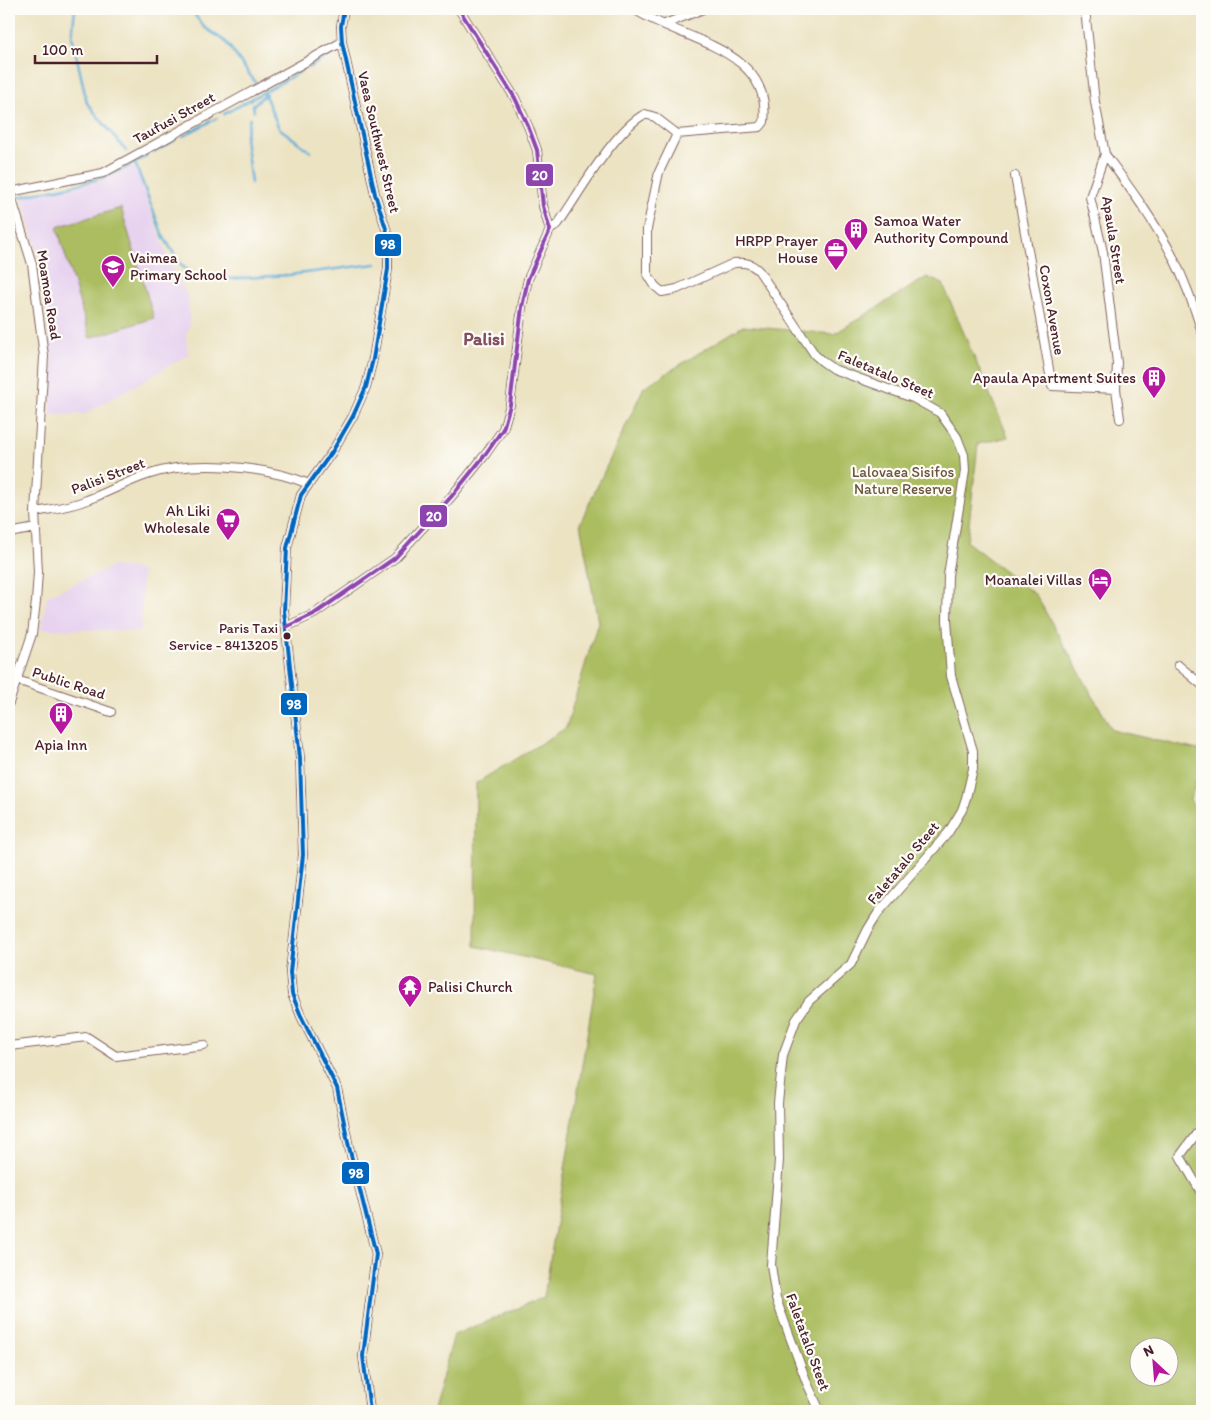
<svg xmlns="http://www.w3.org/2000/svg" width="1211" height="1420" font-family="Itim,sans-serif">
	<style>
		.built { fill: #e7d2ef }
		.green { fill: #abbd60; stroke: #7a6e46; fill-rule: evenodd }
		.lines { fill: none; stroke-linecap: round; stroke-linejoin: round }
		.stream { stroke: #60acd9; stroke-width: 2.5 }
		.minor-casing { stroke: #836460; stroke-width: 10 }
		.minor { stroke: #fff; stroke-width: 8 }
		.bus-1-casing { stroke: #fdfcf7; stroke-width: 8 }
		.bus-2-casing { stroke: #fdfcf7; stroke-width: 8 }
		.bus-1 { stroke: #0065bd; stroke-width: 4 }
		.bus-2 { stroke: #8e44ad; stroke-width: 4 }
		.bus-dot { fill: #4a1f2b; stroke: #fdfcf7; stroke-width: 2 }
		.labels { text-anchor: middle; stroke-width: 4.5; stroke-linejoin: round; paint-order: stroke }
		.bus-label { font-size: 14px; fill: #4a1f2b; stroke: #fdfcf7; text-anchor: end }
		.street-label { font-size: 15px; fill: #4a1f2b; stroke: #fdfcf7 }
		.poi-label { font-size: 15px; fill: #4a1f2b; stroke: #fdfcf7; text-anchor: end }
		.park-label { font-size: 15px; fill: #6c563e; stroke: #fdfcf7 }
		.quarter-label { font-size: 18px; font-weight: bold; fill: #824f61; stroke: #fdfcf7 }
		.line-badge { stroke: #fdfcf7; stroke-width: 2 }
		.badge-label { font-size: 14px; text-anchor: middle; font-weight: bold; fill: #fff }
	</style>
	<rect width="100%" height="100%" fill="#fdfcf7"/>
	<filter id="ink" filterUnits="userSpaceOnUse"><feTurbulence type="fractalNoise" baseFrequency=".02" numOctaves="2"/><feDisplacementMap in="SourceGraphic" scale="10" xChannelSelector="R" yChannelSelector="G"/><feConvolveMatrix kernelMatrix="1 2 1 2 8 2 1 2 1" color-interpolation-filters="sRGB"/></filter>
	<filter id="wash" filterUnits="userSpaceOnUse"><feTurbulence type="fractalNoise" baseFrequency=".0096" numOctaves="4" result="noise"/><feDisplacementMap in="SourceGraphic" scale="20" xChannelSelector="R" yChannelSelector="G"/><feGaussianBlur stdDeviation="1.12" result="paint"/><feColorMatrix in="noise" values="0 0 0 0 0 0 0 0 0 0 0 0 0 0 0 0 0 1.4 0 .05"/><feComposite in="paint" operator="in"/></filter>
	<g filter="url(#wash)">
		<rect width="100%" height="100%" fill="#ece3c3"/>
		<path class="built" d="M135,167L170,264L188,297L190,324L186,334L188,355L85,414L51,415L52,363L39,256L23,200L25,197L98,182Z
			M113,566L142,571L141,631L41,629L47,596Z"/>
		<path class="green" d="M121,208L154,318L90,338L57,227Z
			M927,277L943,284L1008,437L978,444L967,542L1036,595L1112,730L1202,751V770L1190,799L1202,824V1411H433L454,1335L544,1297L597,974L475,946L476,783L566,728L598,622L580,523L644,387L743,326L834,334ZM1138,1348H1168V1378H1138Z"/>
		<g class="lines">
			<path class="stream" d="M75,9L72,36L87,103L126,151
				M190,9L204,27L226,42L255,82
				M308,68L336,52
				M264,93L279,128L311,152
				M254,111L253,105L266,94
				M224,114L300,72
				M250,118L245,138L251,183
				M183,136L217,118
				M154,152L175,140
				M135,163L163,236L181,265L195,277L212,280L289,275L376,264
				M20,197C63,186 109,183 146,156"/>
		</g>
	</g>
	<g filter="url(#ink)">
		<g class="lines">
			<defs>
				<path id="minor" d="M344,9L341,26L342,42L375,194L388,235V269L373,359L366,387L353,416L332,452L301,495L287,548L284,611L300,758L303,855L290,972L292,994L301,1016L337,1088L349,1147L376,1254L363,1356L370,1411
					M634,9C678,40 773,47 764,122L760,127L677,134
					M1085,9L1095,102L1105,154L1090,197L1103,252L1117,363L1116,389L1120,419
					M665,24L703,9
					M1105,154C1129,187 1154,220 1173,257C1185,281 1194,306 1202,332
					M1015,176L1052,386L1116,389
					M9,190L32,264L44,356L35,512L38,572L36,602L32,634L9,703
					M10,192L103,173L342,42
					M550,230L558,224C579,194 614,130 645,114L655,117L677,134L659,172L647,229V273L655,286L662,292L677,289L734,263C745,262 751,263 759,271L815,355L823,362L833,369L913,398L940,413L957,437L964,455L965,471L948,575L947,620L951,676L973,751V769L966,798L962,810L948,833L878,913L868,929L851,964L809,1001L796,1020L783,1055L778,1103L779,1160L771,1265L776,1299L807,1383L820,1411
					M35,512C52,509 70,507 87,500C107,493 126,482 147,475C192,459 265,466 309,484
					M9,533L36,528
					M286,627L314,614L395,558L451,497L485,455L503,429L510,405L522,307L528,279L550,230L543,206L537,150L528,126L515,98L459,9
					M1178,665L1202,685
					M17,680L111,712
					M9,1046L87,1037L116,1056L204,1045
					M1202,1126L1180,1156L1202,1194"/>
			</defs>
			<use href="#minor" class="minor-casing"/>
			<use href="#minor" class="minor"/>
			<defs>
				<path id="bus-1" d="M344,9L341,26L342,42L375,194L388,235V269L373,359L366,387L353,416L332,452L301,495L287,548L284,611L300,758L303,855L290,972L292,994L301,1016L337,1088L349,1147L376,1254L363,1356L370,1411"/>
				<path id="bus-2" d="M286,627L314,614L395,558L451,497L485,455L503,429L510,405L522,307L528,279L550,230L543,206L537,150L528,126L515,98L459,9"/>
			</defs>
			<use href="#bus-1" class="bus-1-casing"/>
			<use href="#bus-2" class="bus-2-casing"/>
			<use href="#bus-1" class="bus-1"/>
			<use href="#bus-2" class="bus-2"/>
		</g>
	</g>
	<defs>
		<symbol id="building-pin" viewBox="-11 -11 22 30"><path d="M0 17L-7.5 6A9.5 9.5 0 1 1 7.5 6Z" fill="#b5179e" stroke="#fdfcf7"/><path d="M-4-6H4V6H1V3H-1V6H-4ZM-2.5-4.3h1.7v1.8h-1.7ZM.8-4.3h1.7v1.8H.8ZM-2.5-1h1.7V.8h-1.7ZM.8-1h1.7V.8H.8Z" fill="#fff"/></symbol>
		<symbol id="office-pin" viewBox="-11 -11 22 30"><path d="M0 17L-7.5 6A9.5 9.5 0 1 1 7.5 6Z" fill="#b5179e" stroke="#fdfcf7"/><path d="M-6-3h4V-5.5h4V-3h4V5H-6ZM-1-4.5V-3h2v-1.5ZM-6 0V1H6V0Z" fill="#fff"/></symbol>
		<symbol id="school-pin" viewBox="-11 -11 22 30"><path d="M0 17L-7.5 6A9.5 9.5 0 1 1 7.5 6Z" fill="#b5179e" stroke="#fdfcf7"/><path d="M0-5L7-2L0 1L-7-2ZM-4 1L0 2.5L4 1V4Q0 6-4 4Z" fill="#fff"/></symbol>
		<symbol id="supermarket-pin" viewBox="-11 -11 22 30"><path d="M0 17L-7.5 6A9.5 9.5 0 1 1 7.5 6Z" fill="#b5179e" stroke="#fdfcf7"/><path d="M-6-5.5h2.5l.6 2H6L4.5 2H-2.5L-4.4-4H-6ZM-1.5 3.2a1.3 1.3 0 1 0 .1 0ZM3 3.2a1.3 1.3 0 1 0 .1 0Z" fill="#fff"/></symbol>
		<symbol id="hotel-pin" viewBox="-11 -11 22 30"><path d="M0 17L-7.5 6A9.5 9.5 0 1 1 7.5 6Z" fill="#b5179e" stroke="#fdfcf7"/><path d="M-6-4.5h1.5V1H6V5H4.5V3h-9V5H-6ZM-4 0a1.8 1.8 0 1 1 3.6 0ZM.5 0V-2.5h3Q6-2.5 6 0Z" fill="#fff"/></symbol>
		<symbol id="temple-pin" viewBox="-11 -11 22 30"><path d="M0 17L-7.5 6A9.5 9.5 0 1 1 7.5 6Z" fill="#b5179e" stroke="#fdfcf7"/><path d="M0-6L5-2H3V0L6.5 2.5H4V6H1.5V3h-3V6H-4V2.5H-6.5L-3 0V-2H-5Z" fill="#fff"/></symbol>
	</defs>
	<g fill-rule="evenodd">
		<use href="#building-pin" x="842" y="216" width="28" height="38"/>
		<use href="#office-pin" x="822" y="236" width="28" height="38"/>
		<use href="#school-pin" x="99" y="253" width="28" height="38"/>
		<use href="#building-pin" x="1140" y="364" width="28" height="38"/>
		<use href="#supermarket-pin" x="214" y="506" width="28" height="38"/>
		<use href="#hotel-pin" x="1086" y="566" width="28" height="38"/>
		<use href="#building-pin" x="47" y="700" width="28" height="38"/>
		<use href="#temple-pin" x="396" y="973" width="28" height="38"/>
	</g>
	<circle class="bus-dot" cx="287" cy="636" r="4.5"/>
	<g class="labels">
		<g class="bus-label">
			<text x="278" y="633">Paris Taxi<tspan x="278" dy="17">Service - 8413205</tspan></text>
		</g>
		<g class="street-label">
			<text transform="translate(174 118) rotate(-29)" y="5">Taufusi Street</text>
			<text transform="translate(379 142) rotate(77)" y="5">Vaea Southwest Street</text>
			<text transform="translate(1114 240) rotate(81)" y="5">Apaula Street</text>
			<text transform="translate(49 295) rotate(81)" y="5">Moamoa Road</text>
			<text transform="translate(1052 310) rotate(80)" y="5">Coxon Avenue</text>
			<text transform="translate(886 374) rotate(23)" y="5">Faletatalo Steet</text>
			<text transform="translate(108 476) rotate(-21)" y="5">Palisi Street</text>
			<text transform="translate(69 683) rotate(18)" y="5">Public Road</text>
			<text transform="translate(903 863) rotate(-50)" y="5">Faletatalo Steet</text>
			<text transform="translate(808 1342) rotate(70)" y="5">Faletatalo Steet</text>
		</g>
		<g class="poi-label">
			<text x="874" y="226" text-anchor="start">Samoa Water<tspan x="874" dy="17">Authority Compound</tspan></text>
			<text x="818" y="246">HRPP Prayer<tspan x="818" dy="17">House</tspan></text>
			<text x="130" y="263" text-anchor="start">Vaimea<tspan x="130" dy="17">Primary School</tspan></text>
			<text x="1136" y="383">Apaula Apartment Suites</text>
			<text x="210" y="516">Ah Liki<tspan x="210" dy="17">Wholesale</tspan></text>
			<text x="1082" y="585">Moanalei Villas</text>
			<text x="61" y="750" text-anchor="middle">Apia Inn</text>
			<text x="428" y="992" text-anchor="start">Palisi Church</text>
		</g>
		<g class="park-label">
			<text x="903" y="477">Lalovaea Sisifos<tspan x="903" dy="17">Nature Reserve</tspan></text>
		</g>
		<g class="quarter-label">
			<text x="484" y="345">Palisi</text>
		</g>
	</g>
	<g class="line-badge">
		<rect x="525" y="163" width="29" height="24" rx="5" fill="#8e44ad"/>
		<rect x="374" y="233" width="28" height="24" rx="5" fill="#0065bd"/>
		<rect x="419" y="504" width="29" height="24" rx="5" fill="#8e44ad"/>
		<rect x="280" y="692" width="28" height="24" rx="5" fill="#0065bd"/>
		<rect x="341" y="1161" width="29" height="24" rx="5" fill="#0065bd"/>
	</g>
	<g class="badge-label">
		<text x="540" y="180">20</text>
		<text x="388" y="249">98</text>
		<text x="434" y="521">20</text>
		<text x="294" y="709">98</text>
		<text x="356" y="1178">98</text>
	</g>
	<rect width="1211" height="1420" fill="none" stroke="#fdfcf7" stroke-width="30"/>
	<g transform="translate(1154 1362) rotate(334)"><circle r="24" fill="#fdfcf7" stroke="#b5a4a5"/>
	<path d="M0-4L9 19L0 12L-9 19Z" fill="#b5179e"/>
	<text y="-8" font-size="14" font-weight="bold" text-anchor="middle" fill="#4a1f2b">N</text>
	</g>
	<path d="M35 55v8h122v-8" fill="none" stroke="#4a1f2b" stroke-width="2.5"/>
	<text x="42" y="55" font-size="15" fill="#4a1f2b" stroke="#fdfcf7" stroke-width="4" paint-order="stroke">100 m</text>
</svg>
